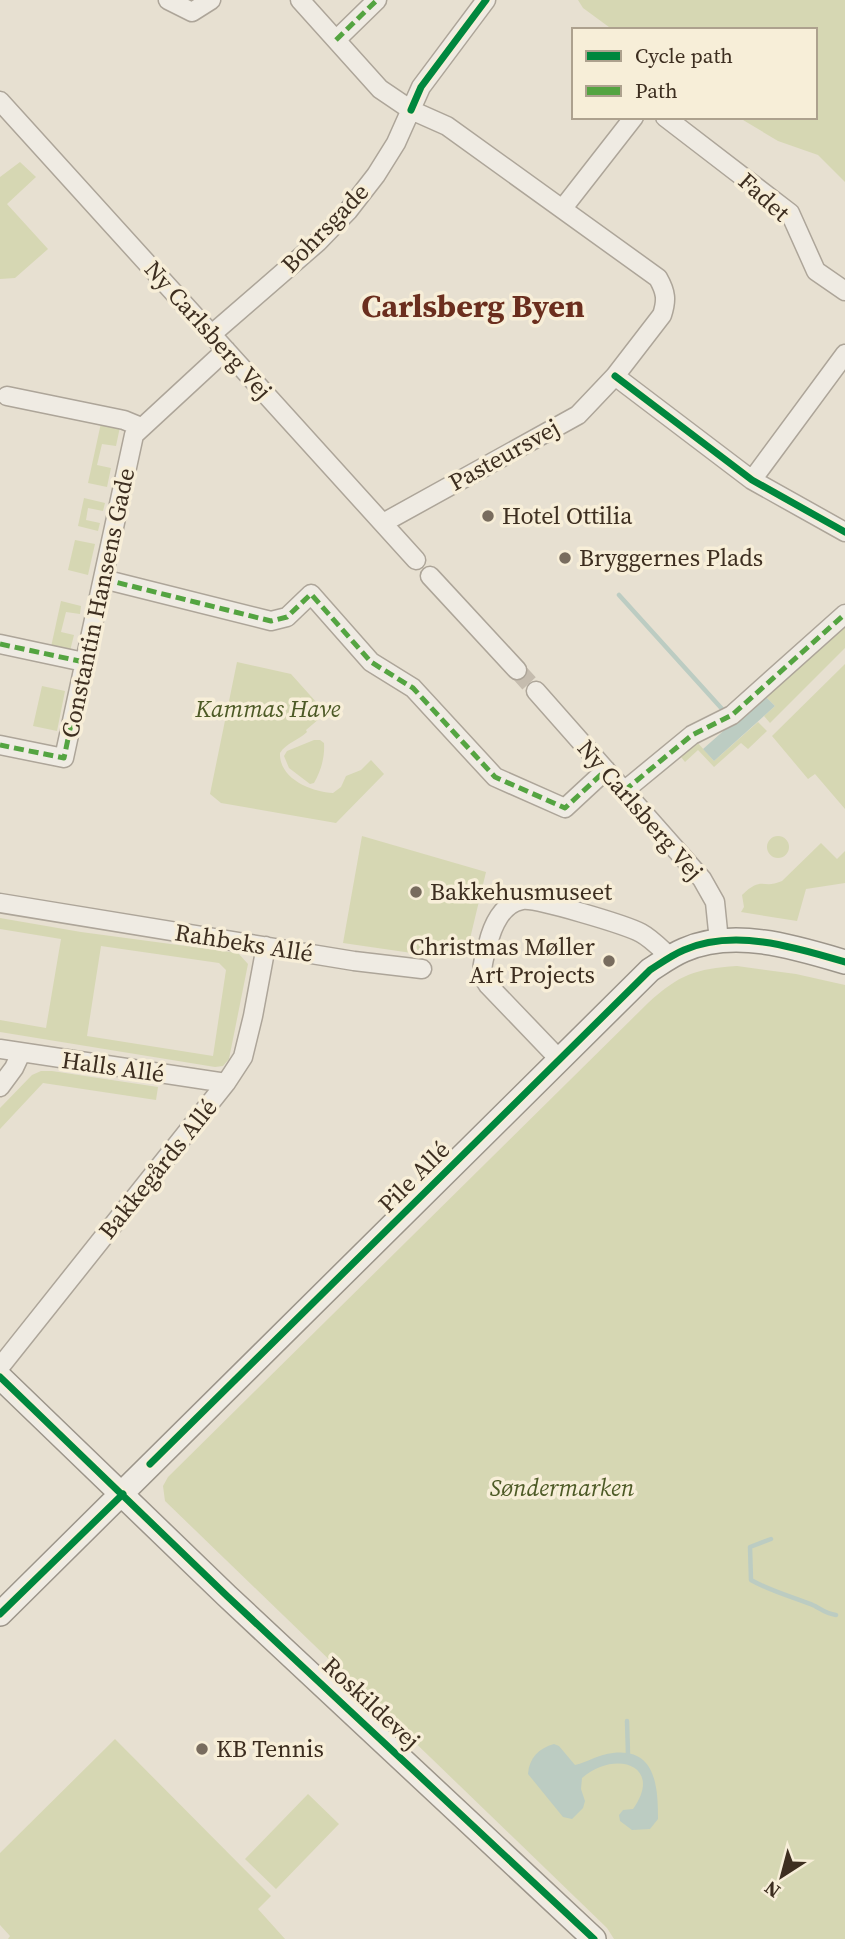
<svg xmlns="http://www.w3.org/2000/svg" width="845" height="1939" font-family="'Source Serif 4',serif">
	<style>
		.green { fill: #d6d7b3; fill-rule: evenodd }
		.water { fill: #bcccc2 }
		.lines { fill: none; stroke-linecap: round; stroke-linejoin: round }
		.stream { stroke: #bcccc2; stroke-width: 4.5 }
		.street-tunnel { stroke: #c5bcae; stroke-width: 18; stroke-dasharray: 18 9; stroke-linecap: butt }
		.street-casing { stroke: #ada599; stroke-width: 21 }
		.secondary-casing { stroke: #9c958a; stroke-width: 26 }
		.street { stroke: #efebe3; stroke-width: 18 }
		.secondary { stroke: #efebe3; stroke-width: 23 }
		.quiet { stroke: #54a441; stroke-width: 5; stroke-dasharray: 10 5; stroke-linecap: butt }
		.cycleway-casing { stroke: #f7eed8; stroke-width: 11 }
		.cycleway { stroke: #00873e; stroke-width: 7 }
		.poi-dot { fill: #786c5e; stroke: #f7eed8; stroke-width: 2.5 }
		.labels { text-anchor: middle; stroke-width: 7; stroke-linejoin: round; paint-order: stroke }
		.street-label { font-size: 24px; fill: #3d2e20; stroke: #f7eed8 }
		.poi-label { font-size: 24px; fill: #3d2e20; stroke: #f7eed8; text-anchor: start }
		.park-label { font-size: 24px; font-style: italic; fill: #4d5a26; stroke: #f7eed8 }
		.district-label { font-size: 32px; font-weight: bold; fill: #6b2e1e; stroke: #f7eed8 }
	</style>
	<rect width="100%" height="100%" fill="#e7e0d1"/>
	<path class="green" d="M578,0H845V182L818,155L778,141L738,117H815V30H613L583,8Z
		M20,162L36,177L7,204L48,249L15,278L0,279V177Z
		M101,423L120,427L116,446L102,444L97,465L111,468L107,487L88,483Z
		M84,498L105,503L103,511L88,508L86,520L100,523L98,531L78,526Z
		M75,540L95,544L88,575L68,570Z
		M61,601L81,606L80,614L66,612L61,632L74,635L70,651L51,647Z
		M845,622V648L770,723L764,716L775,706L764,695Z
		M237,662L291,674L326,713L306,730L307,732C299,740 286,743 280,753C279,779 312,792 333,793L341,787L346,776L361,770L371,760L384,774L336,823L221,803L210,794Z
		M845,664V809L815,774L808,779L772,736Z
		M42,686L65,691L57,731L33,726Z
		M758,722L767,731L748,749L741,743L714,767L698,750L685,762L681,757L697,742L714,761Z
		M314,740H320L324,743C325,757 321,771 314,783L310,784L289,768L284,756L287,751Z
		M362,836L486,872L468,947L453,959L343,943Z
		M767 847a11 11 0 1 1 22 0a11 11 0 1 1-22 0Z
		M821,843L837,859L845,851V883L806,889L797,921L741,912L744,907L742,895C763,875 762,890 782,881Z
		M0,918L81,932L238,953L248,964L229,1059L223,1066L215,1067L0,1032V1020L46,1028L61,939L0,929ZM101,946L219,963L226,970L213,1056L87,1036Z
		M737,966L796,974L845,985V1939H614L607,1928L165,1501L163,1486L168,1477L648,1003C680,974 695,969 737,966Z
		M41,1071H52L158,1087L156,1100L43,1083L0,1129V1108L32,1075Z
		M115,1739L271,1896L258,1909L285,1939H8L10,1936L0,1925V1853Z
		M308,1794L339,1824L276,1889L245,1859Z"/>
	<path class="water" d="M764,695L775,706L714,761L703,749Z
		M554,1744L559,1746L575,1765C588,1762 599,1754 613,1753C656,1748 658,1787 658,1819L650,1829L632,1830L620,1821L619,1815L623,1810L633,1809C664,1766 616,1749 582,1778L581,1789L585,1801L583,1808L572,1819L563,1817L528,1774C529,1758 539,1748 554,1744Z"/>
	<g class="lines">
		<path class="stream" d="M619,595L723,710
			M771,1539L750,1547L751,1580C770,1591 793,1597 815,1606C822,1610 827,1614 836,1615
			M627,1721L628,1754"/>
		<path class="street-tunnel" d="M517,670L536,691"/>
		<defs>
			<path id="street" d="M168,0L192,12L211,0
				M300,0L380,89L411,110L447,126L658,278C666,292 667,300 662,315L615,376L578,415L383,523
				M336,40L377,0
				M0,101L416,560
				M665,117L790,213L816,271L845,291
				M563,208L634,117
				M212,334L318,242L348,211L376,175L396,143L421,87L486,0
				M615,376L752,480L845,532
				M7,396L124,420L141,427
				M752,480L845,354
				M430,576L517,670
				M103,579L271,621L287,617L311,594L371,662L413,688L495,777L565,808L606,770
				M0,644L84,662
				M536,691L702,879L715,902L719,941
				M0,745L64,758L134,435L226,350
				M624,791L692,735L732,715L845,614
				M0,903L354,961L422,969
				M0,1049L226,1083
				M559,1059L488,985C478,972 484,959 488,944C492,927 502,903 522,900C537,898 626,925 641,933C652,939 661,949 670,957
				M0,1087L14,1068L21,1053
				M0,1367L226,1083L243,1057L253,1016L266,946"/>
			<path id="secondary" d="M0,1377L227,1596L594,1939
				M0,1614L650,970C661,963 672,955 684,950C734,928 795,947 845,962"/>
		</defs>
		<use href="#street" class="street-casing"/>
		<use href="#secondary" class="secondary-casing"/>
		<use href="#street" class="street"/>
		<use href="#secondary" class="secondary"/>
		<path class="quiet" d="M336,40L377,0
			M103,579L271,621L287,617L311,594L371,662L413,688L495,777L565,808L606,770
			M0,644L84,662L64,758L0,745
			M624,791L692,735L732,715L845,614"/>
		<defs>
			<path id="cycleway" d="M411,110L421,87L486,0
				M615,376L752,480L845,532
				M0,1377L227,1596L594,1939
				M150,1464L650,970C661,963 672,955 684,950C734,928 795,947 845,962
				M0,1614L123,1494"/>
		</defs>
		<use href="#cycleway" class="cycleway-casing"/>
		<use href="#cycleway" class="cycleway"/>
	</g>
	<g class="poi-dot">
		<circle cx="488" cy="516" r="7"/>
		<circle cx="565" cy="558" r="7"/>
		<circle cx="416" cy="892" r="7"/>
		<circle cx="609" cy="961" r="7"/>
		<circle cx="202" cy="1749" r="7"/>
	</g>
	<g class="labels">
		<g class="street-label">
			<text transform="translate(764 197) rotate(42)" y="8">Fadet</text>
			<text transform="translate(325 228) rotate(-46)" y="8">Bohrsgade</text>
			<text transform="translate(208 330) rotate(48)" y="8">Ny Carlsberg Vej</text>
			<text transform="translate(504 455) rotate(-29)" y="8">Pasteursvej</text>
			<text transform="translate(98 603) rotate(-78)" y="8">Constantin Hansens Gade</text>
			<text transform="translate(640 810) rotate(49)" y="8">Ny Carlsberg Vej</text>
			<text transform="translate(244 943) rotate(9)" y="8">Rahbeks Allé</text>
			<text transform="translate(113 1067) rotate(8)" y="8">Halls Allé</text>
			<text transform="translate(158 1169) rotate(-51)" y="8">Bakkegårds Allé</text>
			<text transform="translate(414 1177) rotate(-45)" y="8">Pile Allé</text>
			<text transform="translate(371 1703) rotate(43)" y="8">Roskildevej</text>
		</g>
		<g class="poi-label">
			<text x="502" y="524">Hotel Ottilia</text>
			<text x="579" y="566">Bryggernes Plads</text>
			<text x="430" y="900">Bakkehusmuseet</text>
			<text x="595" y="955" text-anchor="end">Christmas Møller<tspan x="595" dy="28">Art Projects</tspan></text>
			<text x="216" y="1757">KB Tennis</text>
		</g>
		<g class="park-label">
			<text x="268" y="717">Kammas Have</text>
			<text x="562" y="1496">Søndermarken</text>
		</g>
		<g class="district-label">
			<text x="473" y="317">Carlsberg Byen</text>
		</g>
	</g>
	<rect x="572" y="28" width="245" height="91" fill="#f7eed8" stroke="#ada18e" stroke-width="2"/>
	<rect x="586" y="51" width="35" height="10" fill="#00873e" stroke="#ada18e" stroke-width="2"/>
	<text x="635" y="63" font-size="21" fill="#3d2e20">Cycle path</text>
	<rect x="586" y="86" width="35" height="10" fill="#54a441" stroke="#ada18e" stroke-width="2"/>
	<text x="635" y="98" font-size="21" fill="#3d2e20">Path</text>
	<g transform="translate(782 1876) rotate(216)" stroke="#f7eed8" stroke-width="5" paint-order="stroke">
	<path d="M0-5L12 26L0 18L-12 26Z" fill="#3d2e20"/>
	<text y="-10" font-size="19" font-weight="bold" text-anchor="middle" fill="#3d2e20">N</text>
	</g>
</svg>
